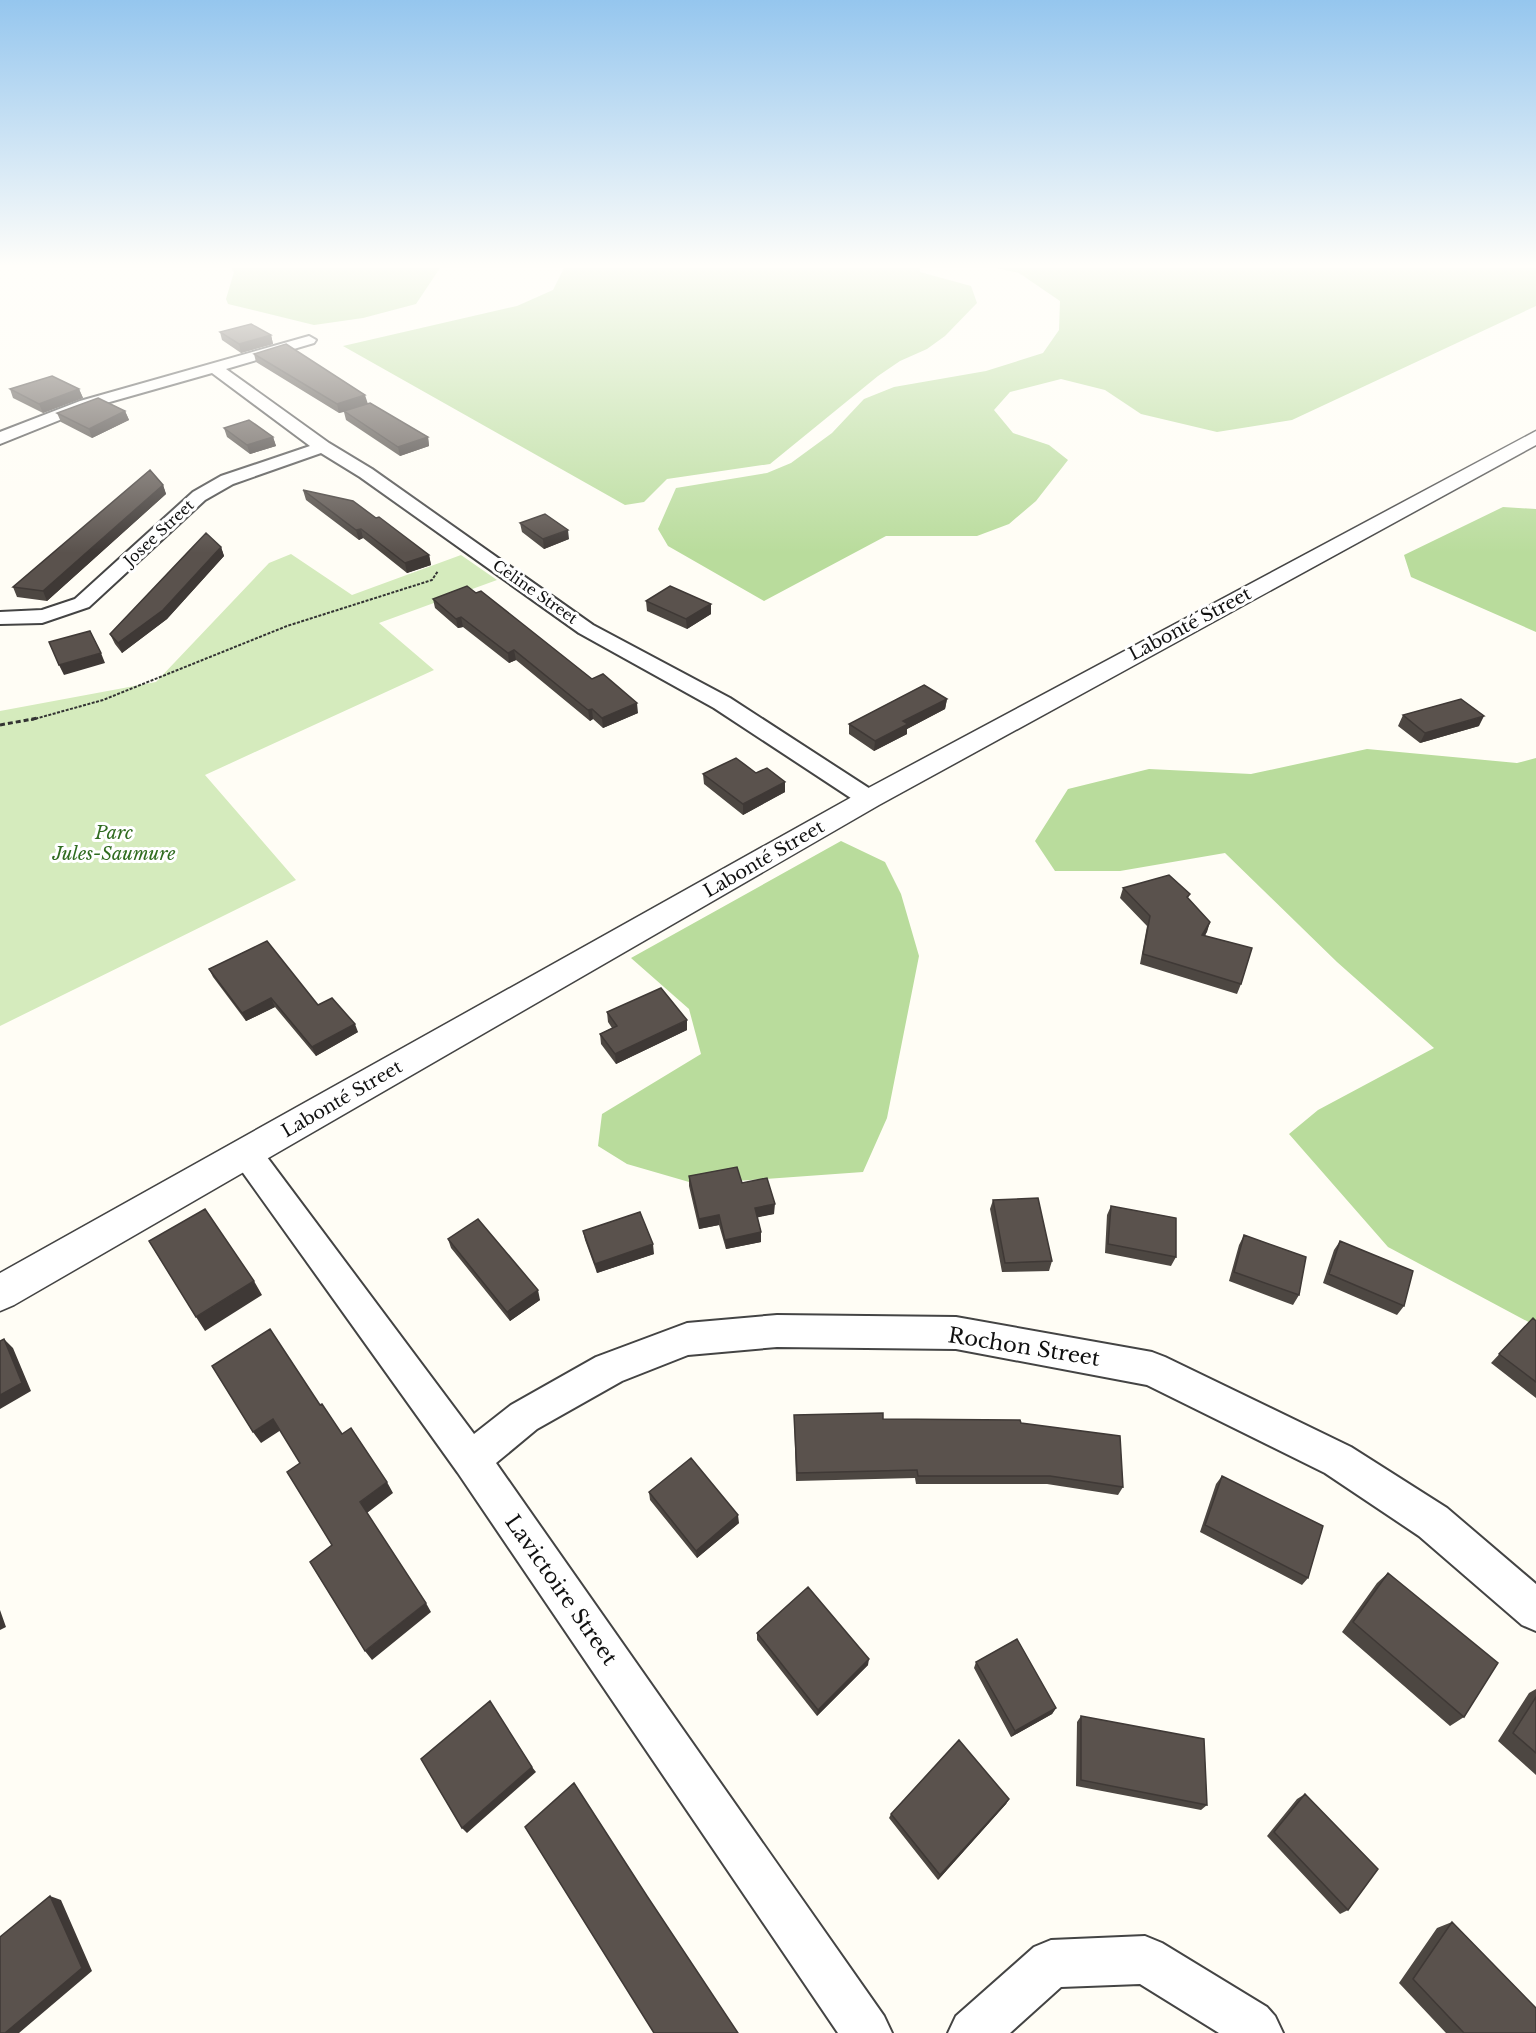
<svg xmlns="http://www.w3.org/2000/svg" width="1536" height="2033" font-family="'Libre Baskerville',serif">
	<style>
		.green { fill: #d5ebbd }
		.forest { fill: #b9dc9c }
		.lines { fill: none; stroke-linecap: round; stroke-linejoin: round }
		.minor-casing { stroke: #444; stroke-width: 4 }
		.tertiary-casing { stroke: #444; stroke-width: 3 }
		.path-far1 { stroke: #333; stroke-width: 2; stroke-dasharray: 3 1.5; stroke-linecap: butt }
		.path { stroke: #333; stroke-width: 3; stroke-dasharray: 5 3; stroke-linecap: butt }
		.minor { fill: #fff; fill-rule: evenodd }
		.tertiary { fill: #fff; fill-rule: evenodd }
		.wall { fill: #4d4742 }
		.shaded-wall { fill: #3f3936 }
		.building { fill: #5a524d; stroke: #3f3936; stroke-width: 1.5 }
		.labels { text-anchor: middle; stroke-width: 6; stroke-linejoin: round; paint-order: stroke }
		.far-street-label { font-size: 15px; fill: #111; stroke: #fff }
		.street-label { font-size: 18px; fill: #111; stroke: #fff }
		.park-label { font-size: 18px; font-style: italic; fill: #2f6b1f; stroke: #fff }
		.near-street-label { font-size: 21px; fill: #111; stroke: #fff }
	</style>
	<rect width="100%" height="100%" fill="#fffdf5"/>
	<path class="green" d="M291,554L352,595L461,555L497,580L379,623L434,670L205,775L296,880L0,1026V711L156,682L269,563Z"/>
	<path class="forest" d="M231,268H440L416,304L363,318L314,325L228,304L226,299L234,272Z
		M564,268H920V272L971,286L977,303L945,336L927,349L900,361L878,376L770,464L667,479L644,502L625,505L343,346L517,306L553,290Z
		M996,268H1536V306L1292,420L1217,432L1141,414L1105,390L1061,379L1010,392L994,410L1013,433L1049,445L1068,460L1036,501L1009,524L977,536H886L764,601L668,546L658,529L676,488L767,473L791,463L832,433L864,399L894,387L986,371L1043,353L1059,330L1060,301L1019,273Z
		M1503,507L1536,509V632L1411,577L1404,555Z
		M1367,749L1517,763L1536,758V1326L1388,1247L1289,1134L1318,1110L1434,1048L1337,962L1225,853L1120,871H1055L1035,841L1068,789L1149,769L1251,774Z
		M841,841L885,862L901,894L919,956L887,1118L863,1172L696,1184L627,1164L598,1146L602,1114L701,1054L689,1009L631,958Z"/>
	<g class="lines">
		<defs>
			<path id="minor" d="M309,336L316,340L314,343L226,369L329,443L372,469L593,625L730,698L878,794L881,799L878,804L869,807L860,804L714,708L579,633L360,477L321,453L233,484L205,500L89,607L42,623L0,624V612L42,610L75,599L193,492L221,476L310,446L212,373L92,407L0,444V432L80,401Z
				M247,1141L258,1145L474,1434L511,1405L596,1357L687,1323L777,1315L956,1317L1152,1352L1165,1357L1351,1447L1447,1508L1536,1584V1631L1522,1625L1419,1536L1325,1473L1147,1385L956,1349L777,1347L688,1355L622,1381L537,1429L496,1463L884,2016L892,2033H838L458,1473L236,1163L231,1154L236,1145Z
				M1145,1936L1162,1943L1267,2007L1275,2016L1283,2033H1219L1140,1984L1061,1987L1010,2033H948L956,2016L1034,1947L1051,1940Z"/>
			<path id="tertiary" d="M1536,431V445L879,805L14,1305L0,1311V1273L859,793Z"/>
		</defs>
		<use href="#minor" class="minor-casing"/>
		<use href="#tertiary" class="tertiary-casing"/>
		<path class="path-far1" d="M31,720L103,700L287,626L432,580L438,571"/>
		<path class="path" d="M0,725L38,718"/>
		<use href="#minor" class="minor"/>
		<use href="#tertiary" class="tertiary"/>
	</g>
	<path class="wall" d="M220,332L271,335L273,344L241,353L222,340Z
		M254,354L367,404L428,437L429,446L400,456L346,420L344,412L339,413L256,362Z
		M10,389H79L83,398L43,413L13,398Z
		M125,411L129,420L92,438L61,422L57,413Z
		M224,428L273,437L276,446L250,454L227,437Z
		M163,485L166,494L47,601L17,597L13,587Z
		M303,490L376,518L429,555L431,565L407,573L363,538L359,540L306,500Z
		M520,523L569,539L544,549L522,532Z
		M221,547L224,556L167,619L122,653L115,644L110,634Z
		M476,593L592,679L638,713L603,728L593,719L590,721L516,660L509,663L463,627L458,628L435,608L433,599Z
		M646,601L711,614L687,629L647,611Z
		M947,699L945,709L907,729V734L874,751L849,734V724Z
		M1403,715L1479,726L1420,743L1398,726Z
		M756,773L785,792L743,815L704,784L703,774Z
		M1123,888L1190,894L1188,898L1210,922L1205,936L1241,984L1237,994L1140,964L1147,926L1120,898Z
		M209,969L318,1005L358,1032L316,1056L275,1007L246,1021L213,977Z
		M607,1012L687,1030L616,1064L601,1044L600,1034L612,1028L608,1022Z
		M689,1176L742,1183L774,1214L757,1217L761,1232V1242L726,1249L719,1225L699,1229L689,1186Z
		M993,1200L1052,1261L1049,1271L1002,1272L990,1209Z
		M1111,1206L1176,1257L1171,1266L1105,1253L1107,1215Z
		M583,1231L654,1254L597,1273L585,1240Z
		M1244,1235L1299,1295L1293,1305L1229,1281L1239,1245Z
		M448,1239L540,1300L510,1321L451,1248Z
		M1340,1241L1404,1306L1397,1315L1323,1283L1334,1250Z
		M1533,1318L1536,1321V1398L1491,1363Z
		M794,1415L883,1419L1021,1423L1123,1487L1118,1495L1047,1484H916L915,1478L796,1481Z
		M1222,1476L1308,1578L1302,1585L1200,1532L1216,1484Z
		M649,1492L739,1523L697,1558L650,1500Z
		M1388,1573L1464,1717L1450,1726L1342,1632L1377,1583Z
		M757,1633L868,1665L817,1716L757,1640Z
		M976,1662L1056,1708L1052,1714L1011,1737L974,1668Z
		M1536,1689V1775L1498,1741L1529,1693Z
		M1081,1716L1207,1805L1201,1810L1076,1786L1077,1722Z
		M1305,1794L1348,1910L1340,1914L1267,1836L1297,1799Z
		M1009,1799L1006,1804L938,1880L889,1818L891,1814Z
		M1452,1922L1536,2033H1446L1399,1983L1437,1928Z"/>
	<path class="shaded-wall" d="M271,335L273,344L241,353L239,344Z
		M79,389L83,398L43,413L39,404Z
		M365,395L368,404L339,413L337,404Z
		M125,411L129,420L92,438L89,429Z
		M273,437L276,446L250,454L247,445Z
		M428,437L429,446L400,456L398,447Z
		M163,485L166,494L47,601L43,591Z
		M361,529L363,538L359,540L356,530Z
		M568,530L569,539L544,549L543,539Z
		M221,547L224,556L167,619L122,653L118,643Z
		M429,555L431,565L407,573L405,563Z
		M711,604V614L687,629L686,619Z
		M461,617L463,627L458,628L456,619Z
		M514,650L516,660L509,663L508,653Z
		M101,653L105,663L64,675L59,665Z
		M947,699L945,709L907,729V734L874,751L875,741L903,721Z
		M637,703L638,713L603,728L602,718Z
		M592,709L593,719L590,721L588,710Z
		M1484,716L1479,726L1420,743L1425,733Z
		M785,782V792L743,815V804Z
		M1210,922L1207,932L1199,945L1202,935Z
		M271,998L275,1007L246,1021L242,1013Z
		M687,1020V1030L616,1064L615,1054Z
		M355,1024L358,1032L316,1056L312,1047Z
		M775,1204L774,1214L755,1218V1208Z
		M719,1215V1225L699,1229V1219Z
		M761,1232V1242L726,1249L725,1240Z
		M653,1244L654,1254L597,1273L595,1264Z
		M254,1281L262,1295L205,1331L196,1317Z
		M538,1290L540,1300L510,1321L507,1312Z
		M4,1339L13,1348L31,1391L0,1409V1395Z
		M273,1419L281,1430L261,1443L253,1432Z
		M387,1482L393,1493L367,1513L360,1502Z
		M738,1515L739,1523L697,1558L696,1551Z
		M426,1603L431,1612L372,1660L365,1651Z
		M0,1610L6,1627L0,1630Z
		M869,1659L868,1665L817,1716L818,1710Z
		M1056,1708L1052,1714L1011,1737L1015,1731Z
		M532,1767L536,1772L467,1833L462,1828Z
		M1009,1799L1006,1804L938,1880L940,1875Z
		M50,1896L61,1900L92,1971L19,2033H5Z"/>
	<path class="building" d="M251,324L271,335L239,344L220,332Z
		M286,344L365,395L337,404L254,354Z
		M52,376L79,389L39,404L10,389Z
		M98,398L125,411L89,429L57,413Z
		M370,403L428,437L398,447L344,411Z
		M249,420L273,437L247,445L224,428Z
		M150,470L163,485L43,591L13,587Z
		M303,490L353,501L376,518L379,517L429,555L405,563L361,529L356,530Z
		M545,514L568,530L543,539L520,523Z
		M206,533L221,547L163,610L118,643L110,634Z
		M467,586L476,593L481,591L592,679L603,674L637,703L602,718L592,709L588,710L514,650L508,653L461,617L456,619L433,599Z
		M670,586L711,604L686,619L646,601Z
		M90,631L101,653L59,665L49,642Z
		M924,685L947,699L903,721L908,724L875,741L849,724Z
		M1461,699L1484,716L1425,733L1403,715Z
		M736,758L756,773L767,768L785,782L743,804L703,774Z
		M1169,875L1190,894L1187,897L1210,922L1202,935L1252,948L1241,984L1143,954L1150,916L1123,888Z
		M267,941L318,1005L332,998L355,1024L312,1047L271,998L242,1013L209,969Z
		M661,988L687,1020L615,1054L600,1034L617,1026L607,1012Z
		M737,1167L742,1183L767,1178L775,1204L755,1208L761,1232L725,1240L719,1215L699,1219L689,1176Z
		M1038,1198L1052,1261L1005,1263L993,1200Z
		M1111,1206L1176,1218V1257L1108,1244Z
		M205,1209L254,1281L196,1317L149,1241Z
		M640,1212L653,1244L595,1264L583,1231Z
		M478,1219L538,1290L507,1312L448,1239Z
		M1244,1235L1306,1257L1299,1295L1234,1272Z
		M1340,1241L1413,1271L1404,1306L1329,1274Z
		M1533,1318L1536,1321V1382L1499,1354Z
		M270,1329L320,1405L322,1404L342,1434L351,1428L387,1482L360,1502L426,1603L365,1651L310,1562L332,1545L287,1472L300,1463L273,1419L253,1432L212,1366Z
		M4,1339L22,1383L0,1395V1341Z
		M883,1413V1419L1020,1420L1021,1423L1120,1436L1123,1487L1050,1476H918L917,1470L797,1473L794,1415Z
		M691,1458L738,1515L696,1551L649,1492Z
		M1222,1476L1323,1526L1308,1578L1205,1525Z
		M1388,1573L1498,1663L1464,1717L1353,1622Z
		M808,1587L869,1659L818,1710L757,1633Z
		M1017,1639L1056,1708L1015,1731L976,1662Z
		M1536,1697V1753L1513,1733Z
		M490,1701L532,1767L462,1828L421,1759Z
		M1081,1716L1204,1739L1207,1805L1081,1780Z
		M959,1740L1009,1799L940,1875L891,1814Z
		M574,1783L647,1896L738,2033H654L525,1827Z
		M1305,1794L1378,1869L1348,1910L1274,1832Z
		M50,1896L82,1968L5,2033H0V1937Z
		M1452,1922L1536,2008V2033H1464L1413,1979Z"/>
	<linearGradient id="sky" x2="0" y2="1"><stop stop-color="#95c6ee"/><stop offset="0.48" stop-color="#fffefa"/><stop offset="1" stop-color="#fffefa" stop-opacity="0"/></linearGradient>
	<rect width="1536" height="553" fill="url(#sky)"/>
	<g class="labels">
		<g class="far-street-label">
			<text transform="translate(159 533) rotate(-43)" y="5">Josee Street</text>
			<text transform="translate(535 592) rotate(35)" y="5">Celine Street</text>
		</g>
		<g class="street-label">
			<text transform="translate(1190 624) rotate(-28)" y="6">Labonté Street</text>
			<text transform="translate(764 859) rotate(-30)" y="6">Labonté Street</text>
			<text transform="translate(342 1099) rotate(-30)" y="6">Labonté Street</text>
		</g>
		<g class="park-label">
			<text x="114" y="839">Parc<tspan x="114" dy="21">Jules-Saumure</tspan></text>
		</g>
		<g class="near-street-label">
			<text transform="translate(1024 1347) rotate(9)" y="7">Rochon Street</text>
			<text transform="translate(561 1590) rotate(55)" y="7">Lavictoire Street</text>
		</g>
	</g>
</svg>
